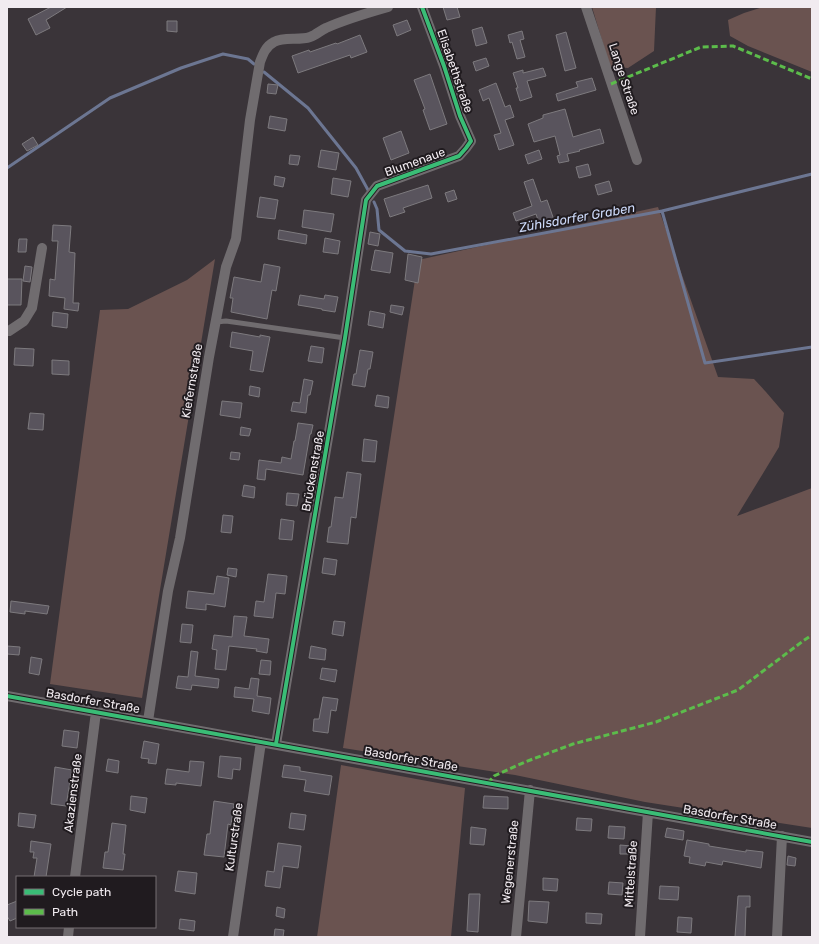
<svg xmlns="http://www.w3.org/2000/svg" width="819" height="944" font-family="Rubik,sans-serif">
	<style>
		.green { fill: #6a5350 }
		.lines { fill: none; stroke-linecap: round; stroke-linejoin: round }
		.stream { stroke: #6c7692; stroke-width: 3 }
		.building { fill: #59545d; stroke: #7d7a7e }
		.lane { stroke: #706c6f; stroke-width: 5 }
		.street { stroke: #706c6f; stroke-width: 10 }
		.quiet { stroke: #5cbc4b; stroke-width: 3; stroke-dasharray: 6 3; stroke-linecap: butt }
		.cycleway-casing { stroke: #201b1f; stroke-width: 6 }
		.cycleway { stroke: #3abd76; stroke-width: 4 }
		.labels { text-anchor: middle; stroke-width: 4; stroke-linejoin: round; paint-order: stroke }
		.street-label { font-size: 12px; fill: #f1ebf0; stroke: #201b1f }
		.water-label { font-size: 13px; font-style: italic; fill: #ccd9f9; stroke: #201b1f }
	</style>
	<rect width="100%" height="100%" fill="#3a3439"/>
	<path class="green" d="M592,7H656L654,51L628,68L610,67Z
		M763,7H812V72L748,46L730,36L728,20L744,13Z
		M658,207L718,377L754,379L766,392L784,413L779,447L737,516L812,488V828L645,802L515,775L343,748L418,260Z
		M215,259L142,698L50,684L100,310L128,309L187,280Z
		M341,765L465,788L451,937H317Z"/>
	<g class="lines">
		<path class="stream" d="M264,72L308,108L356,168L368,190
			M7,168L110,98L181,68L223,54L248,59L254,64
			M374,202L377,209L379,230L405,251L431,254L662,211L812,174
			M662,211L705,363L812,347"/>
	</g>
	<path class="building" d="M51,7H67L46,20L50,28L36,35L28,19Z
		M443,7H457L460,17L447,20Z
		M407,20L411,30L397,36L393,25Z
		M167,21H177V32L167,31Z
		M482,27L487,43L476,46L472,30Z
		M522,31L524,39L520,40L525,57L517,59L512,42L510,43L508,35Z
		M566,32L576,68L565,71L556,35Z
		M360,35L367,52L351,58L350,55L298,73L292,56L309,50L310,52L336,43L337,44Z
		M486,58L489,66L476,71L473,62Z
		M543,68L546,76L527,81L532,97L520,101L516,88H518L513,73L523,70V73Z
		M430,74L447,124L430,130L423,110L425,109L414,80Z
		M592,78L596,90L558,101L556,94L578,87L576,82Z
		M496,83L505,107L510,105L514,117L505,120L514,145L499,150L494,135L501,133L489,98L483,101L479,90Z
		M268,84L278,85L276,94L267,93Z
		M565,109L573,137L600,129L604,143L579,150L580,151L567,154L569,161L559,163L557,156L560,155L555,136L534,142L528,124L543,118V115Z
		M270,116L287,119L285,131L268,128Z
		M401,131L409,153L391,160L383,138Z
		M33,137L38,145L27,151L22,144Z
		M321,150L339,153L336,170L318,167Z
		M539,150L542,159L528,164L525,155Z
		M290,155L300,156L298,165L289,164Z
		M588,164L591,175L579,178L576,167Z
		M275,176L285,178L283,187L274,185Z
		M333,178L351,181L348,197L331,194Z
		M533,179L541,202L547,200L554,220L540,226L536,214L516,221L513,213L532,206L524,182Z
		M609,181L612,191L598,195L595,185Z
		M428,185L432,198L403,208L405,212L390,217L384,199Z
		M454,190L457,199L448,202L445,193Z
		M260,197L278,200L275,219L257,217Z
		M304,210L334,214L331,232L302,227Z
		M53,225L71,226L69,252L75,253L73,303H79L78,311L64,309L65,298L49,296L50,279L55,280L58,241H52Z
		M279,230L307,235L306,244L278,239Z
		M370,232L380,234L378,246L368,244Z
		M325,238L340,241L338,254L323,252Z
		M19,239H27L26,252H18Z
		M375,250L393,253L390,273L371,270Z
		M408,254L422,257L418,283L405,280Z
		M264,264L280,267L276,291L272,290L267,319L231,312L233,298H230L234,277L261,282Z
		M25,266L32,267L30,282L23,281Z
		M7,279H22L21,305H7Z
		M300,295L324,299L325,295L338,297L335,312L322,310V309L298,305Z
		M391,305L404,307L402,315L390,312Z
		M370,311L385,314L383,328L368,325Z
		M53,312L68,314L67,328L52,326Z
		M232,332L260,337V335L270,337L263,372L250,370L253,351L230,347Z
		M311,346L324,348L322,363L308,361Z
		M15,348L34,349L33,366L14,365Z
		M360,350L373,352L370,369H368L365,387L352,385L354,374H356Z
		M52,360L69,361V375L52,374Z
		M304,379L313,381L310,395H308L306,413L291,411L293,402L300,403Z
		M250,386L260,388L259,397L249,395Z
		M377,395L389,397L388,408L375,406Z
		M222,401L242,403L240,418L220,415Z
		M30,413L44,414L43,430L28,429Z
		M298,423L313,425L311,434H310L303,475L266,469L265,480L257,479L259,460L281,463L282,457L291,459L294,441H295Z
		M241,427L251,429L249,436L240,435Z
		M364,439L377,441L375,462L362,461Z
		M231,452L240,453L239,460L230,459Z
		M347,472L361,474L356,518L351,517L348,544L327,542L329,527H331L335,497L343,498Z
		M244,485L255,487L254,498L242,496Z
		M287,493L299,494L297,506L286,505Z
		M223,515L233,516L231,533L221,532Z
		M281,519L294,521L292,540L279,539Z
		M324,558L337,560L335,575L322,573Z
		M228,568L237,569L236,577L227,575Z
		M268,574L287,576L285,594L276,593L273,618L254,616L256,601L264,602Z
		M217,576L229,578L225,607L206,604V610L186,608L188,591L214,594Z
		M11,601L49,606L47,614L25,611V614L10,612Z
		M234,616L247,617L244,636L269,639L267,653L256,651L257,649L229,646L226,670L215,669L217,650L212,649L214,635L232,637Z
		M334,621L345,622L343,636L332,634Z
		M182,624L193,625L191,643L180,642Z
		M7,646L20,647L19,655L7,654Z
		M311,646L326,649L325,660L309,658Z
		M191,651L198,652L195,676L219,679L218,688L192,685L191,690L176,688L178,676L188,677Z
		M31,657L42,659L39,675L29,673Z
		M261,660L271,661L270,675L259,674Z
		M322,668L337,670L335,682L320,679Z
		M251,678L259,679L257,696L271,698L269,714L252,711L254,699L234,697L235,687L249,689Z
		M323,697L338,699L336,711L331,710L328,733L313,731L314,719H319Z
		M64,730L79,732L77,748L62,746Z
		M144,741L159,744L156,764L148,763L149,759L141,758Z
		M220,756L241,758L240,770L233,769L232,779L218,777Z
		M108,759L119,761L118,773L106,771Z
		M190,761L204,762L201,786L176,783V785L165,784L167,769L189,772Z
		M284,765L300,767V771L332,776L329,795L304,791L306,780L282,777Z
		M55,767L72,770L66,806L51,804Z
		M131,796L147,798L145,813L130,810Z
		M484,796L508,797V809L483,808Z
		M214,801L234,804L231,825L228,824L224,857L204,855L207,834H210Z
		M19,813L36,815L34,828L18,826Z
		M291,813L306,815L304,830L289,828Z
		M577,818L592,819L591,831L576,830Z
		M112,823L126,825L123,854H125L123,870L103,868L105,852H108Z
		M609,826L625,827L624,839L608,838Z
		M471,827L486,829L484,845L470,844Z
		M667,828L684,831L683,840L665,837Z
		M687,840L709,844V846L746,852V850L763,852L761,868L723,861L722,865L706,862L705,866L689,863L690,857L684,856Z
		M31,841L51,844L46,877H34L37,858H33L34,852H30Z
		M278,843L301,846L298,868L283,866L280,888L265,886L267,871L274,872Z
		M620,845L632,846L631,854H620Z
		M788,856L796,858L795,866L787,865Z
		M178,871L197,873L195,894L175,891Z
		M543,878L558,879L557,891L543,890Z
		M609,882L623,883L622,895L608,894Z
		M660,886L679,887L678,900L659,899Z
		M469,894H480L478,932L467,931Z
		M738,896H750V907H746L745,937H735Z
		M17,901V918L10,921L7,916V905Z
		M529,901L549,902L547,923L528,921Z
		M277,907L285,909L284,918L276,916Z
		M586,913L602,914L601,924L586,923Z
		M678,917L692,918L691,933L677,932Z
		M180,919L195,921L194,931L179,929Z
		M275,929L284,930L283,937H274Z"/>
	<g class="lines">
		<path class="lane" d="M216,322L226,321L345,338"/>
		<path class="street" d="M586,7L637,160
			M7,331H9L24,321L32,308L42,248
			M7,696L812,842
			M148,721L168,591L180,538L209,357L226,267L236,239L250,120L260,62C263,54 266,46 274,42C284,36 299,41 310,37C316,35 321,30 326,28C346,19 367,13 388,7
			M276,744L345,338L366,200L377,186L459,156L466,148L471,141L460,116L444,66L422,7
			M75,877L96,712
			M68,937L69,927
			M233,937L261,742
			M516,937L530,790
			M640,937L648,812
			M777,937L782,836"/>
		<path class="quiet" d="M611,84L701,47L733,46L812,79
			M488,783L494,776L525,762L573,744L656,722L738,690L803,641L812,635"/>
		<defs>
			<path id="cycleway" d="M7,696L812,842
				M276,744L345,338L366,200L377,186L459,156L466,148L471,141L460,116L444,66L422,7"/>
		</defs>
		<use href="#cycleway" class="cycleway-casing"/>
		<use href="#cycleway" class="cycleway"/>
	</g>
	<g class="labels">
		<g class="street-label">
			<text transform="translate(455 71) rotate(71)" y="4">Elisabethstraße</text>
			<text transform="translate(624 79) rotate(72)" y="4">Lange Straße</text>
			<text transform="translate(415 162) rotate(-20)" y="4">Blumenaue</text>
			<text transform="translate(192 381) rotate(-80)" y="4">Kiefernstraße</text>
			<text transform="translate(313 471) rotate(-80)" y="4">Brückenstraße</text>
			<text transform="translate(93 701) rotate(10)" y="4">Basdorfer Straße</text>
			<text transform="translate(411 759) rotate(10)" y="4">Basdorfer Straße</text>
			<text transform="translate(73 793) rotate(-83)" y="4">Akazienstraße</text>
			<text transform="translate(730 817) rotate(10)" y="4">Basdorfer Straße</text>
			<text transform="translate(234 837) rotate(-82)" y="4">Kulturstraße</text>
			<text transform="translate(510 862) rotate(-84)" y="4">Wegenerstraße</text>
			<text transform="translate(631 874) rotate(-86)" y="4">Mittelstraße</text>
		</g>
		<g class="water-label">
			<text transform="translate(577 217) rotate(-10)" y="5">Zühlsdorfer Graben</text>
		</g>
	</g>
	<rect width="819" height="944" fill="none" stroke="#f1ebf0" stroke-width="16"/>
	<rect x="16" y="876" width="140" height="52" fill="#201b1f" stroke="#746e73"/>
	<rect x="24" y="889" width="20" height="6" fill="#3abd76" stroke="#746e73"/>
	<text x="52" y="896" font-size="12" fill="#f1ebf0">Cycle path</text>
	<rect x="24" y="909" width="20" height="6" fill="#5cbc4b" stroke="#746e73"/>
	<text x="52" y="916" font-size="12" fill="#f1ebf0">Path</text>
</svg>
